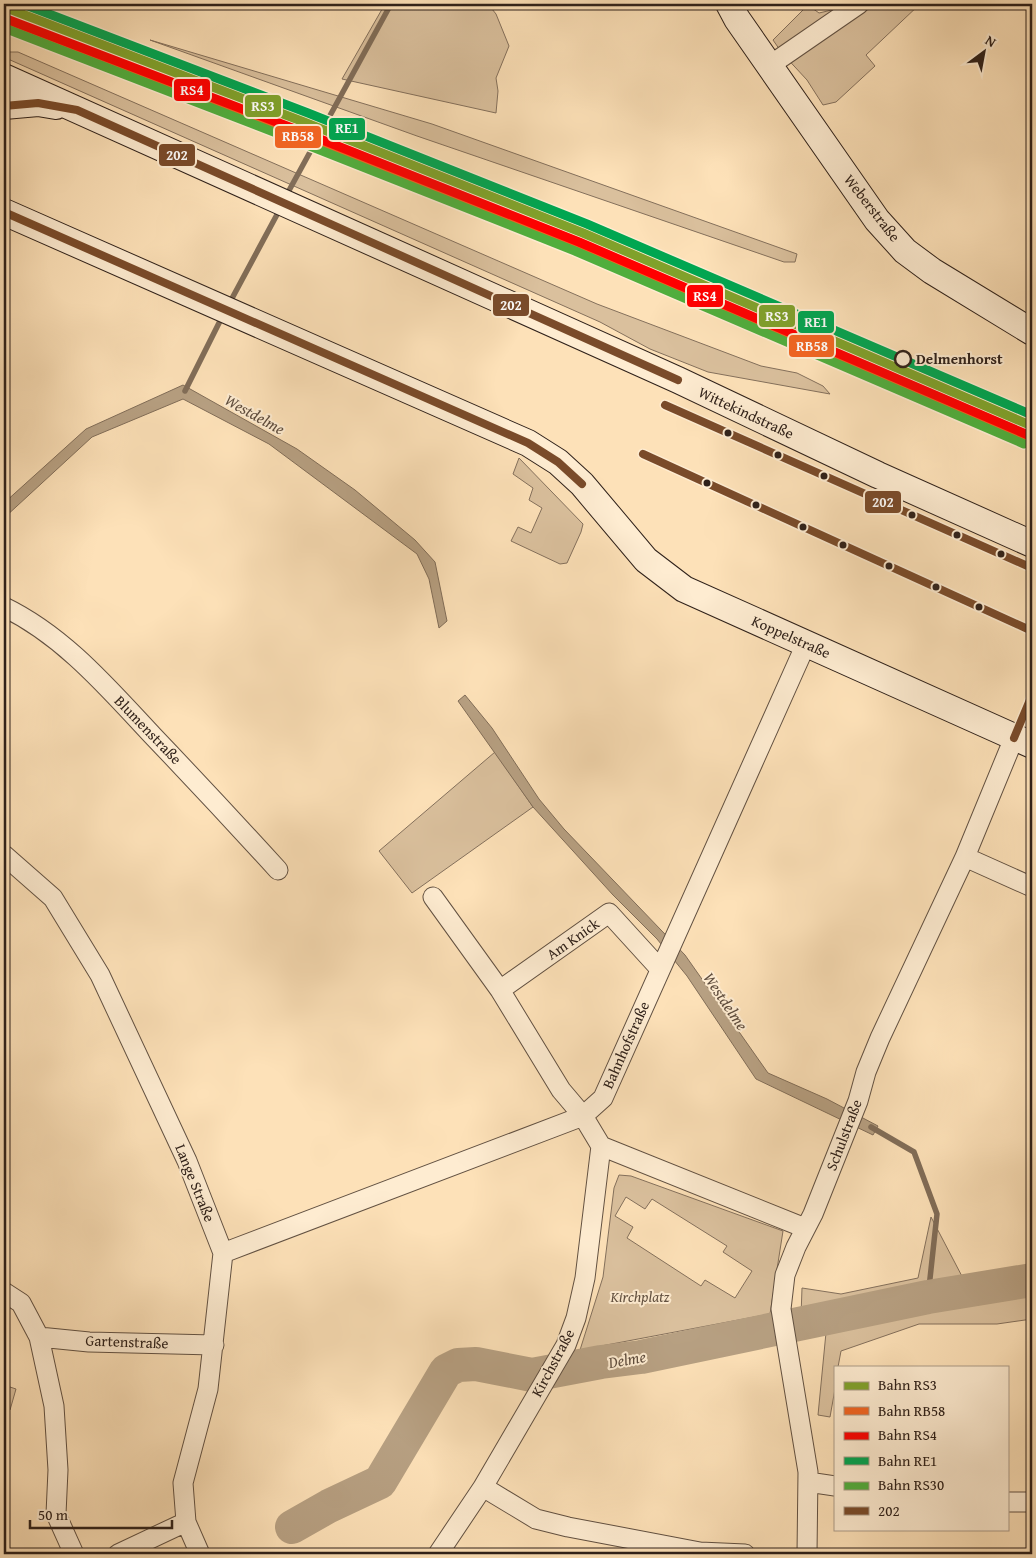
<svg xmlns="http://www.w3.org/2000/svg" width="1036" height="1558" font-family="'Gentium Book Plus',serif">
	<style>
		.green { fill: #dac09d; stroke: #84705c; fill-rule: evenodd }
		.water { fill: #b7a082; stroke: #816d58 }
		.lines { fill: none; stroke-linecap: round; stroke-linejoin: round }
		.stream { stroke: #816d58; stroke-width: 5.5 }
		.river { stroke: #b7a082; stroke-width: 34 }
		.street-casing { stroke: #625142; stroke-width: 21 }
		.secondary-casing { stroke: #2f211a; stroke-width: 28 }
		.street { stroke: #feecd1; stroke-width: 19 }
		.secondary { stroke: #feecd1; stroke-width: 26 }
		.bus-1-casing { stroke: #feecd1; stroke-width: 11 }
		.bus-1 { stroke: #7a4b2a; stroke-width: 8 }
		.rail-1-casing { stroke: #feecd1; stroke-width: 12 }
		.rail-2-casing { stroke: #feecd1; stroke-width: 12 }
		.rail-3-casing { stroke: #feecd1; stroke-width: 12 }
		.rail-4-casing { stroke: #feecd1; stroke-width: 12 }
		.rail-5-casing { stroke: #feecd1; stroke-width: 12 }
		.rail-1 { stroke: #80a12b; stroke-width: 9 }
		.rail-2 { stroke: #f26522; stroke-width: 9 }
		.rail-3 { stroke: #f00; stroke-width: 9 }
		.rail-4 { stroke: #00a651; stroke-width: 9 }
		.rail-5 { stroke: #50ae3d; stroke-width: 9 }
		.stop-dot { fill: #feecd1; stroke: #2f211a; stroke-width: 2.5 }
		.bus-dot { fill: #2f211a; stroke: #feecd1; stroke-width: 2 }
		.labels { text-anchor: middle; stroke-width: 4; stroke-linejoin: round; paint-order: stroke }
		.street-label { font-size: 15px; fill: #2f211a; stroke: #feecd1 }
		.stop-label { font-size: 15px; font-weight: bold; fill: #2f211a; stroke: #feecd1; text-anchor: start }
		.park-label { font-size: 15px; font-style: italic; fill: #625141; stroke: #feecd1 }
		.water-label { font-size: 16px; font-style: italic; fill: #5f4d3e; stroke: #feecd1 }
		.line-badge { stroke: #feecd1; stroke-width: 2 }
		.badge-label { font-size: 14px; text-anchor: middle; font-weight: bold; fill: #fff }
	</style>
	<rect width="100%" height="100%" fill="#fde1b8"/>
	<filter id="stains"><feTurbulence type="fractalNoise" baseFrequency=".004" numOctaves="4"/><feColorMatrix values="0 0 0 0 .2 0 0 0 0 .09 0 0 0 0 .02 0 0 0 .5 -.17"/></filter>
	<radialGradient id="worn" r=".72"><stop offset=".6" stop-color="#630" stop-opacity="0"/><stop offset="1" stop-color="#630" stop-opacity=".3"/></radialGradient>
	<path class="green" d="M385,4H488L496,14L509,46L496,78L498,91L496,113L342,79Z
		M844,4H920L866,55L875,66L836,102L823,105L807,80L782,53L773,40L808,5L819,13L836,9Z
		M150,40L432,124L797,254L795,262H784L417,136Z
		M4,52H18L597,304L761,366L797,373L823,386L830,394L708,372L650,349L600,322L8,59Z
		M519,458L583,524L581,532L567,563L560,564L511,541L518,527L531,533L542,508L529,500L533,488L513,474Z
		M495,752L533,807L412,893L379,851Z
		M619,1175L631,1176L783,1231L770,1314L580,1350L603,1277L614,1188ZM626,1197L645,1209L652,1199L727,1246L723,1252L752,1271L735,1298L705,1280L701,1286L627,1238L633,1227L615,1216Z
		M931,1217L965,1282L1032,1275V1319L997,1324H919L841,1351L838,1367H835V1389L830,1417L818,1415L828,1312L801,1316L802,1288L841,1294L918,1278Z
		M4,1385L16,1389L10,1410L4,1409Z"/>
	<path class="water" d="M183,385L297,449L355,490L415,540L435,562L447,621L439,628L429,579L417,554L269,444L183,399L92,437L4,518V503L86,429Z
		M465,695L492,728L539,799L564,829L685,955L768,1073L827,1099L878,1126L873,1135L756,1079L687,976L657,939L613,895L533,807L458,701Z"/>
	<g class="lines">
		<path class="stream" d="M286,196L391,4
			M229,304L280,209
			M185,391L223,315
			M871,1127L914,1152L937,1214L928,1297"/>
		<path class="river" d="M292,1527L329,1506L380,1482L446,1371L458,1365L476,1364L532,1375L601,1362L641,1357L928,1297L1032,1280"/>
		<defs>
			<path id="street" d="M769,66L859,4
				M4,607C64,636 108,688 153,736C195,780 237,825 278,870
				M4,855L53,898L100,975L187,1161L223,1253L208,1389L183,1483L186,1522L200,1554
				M965,857L1032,887
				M433,897L500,990L561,1090L583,1116L601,1146L805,1228
				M500,990L609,913L660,969
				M223,1253L583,1116L603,1098L806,644
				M4,1292L21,1303L39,1337L54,1406L58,1470L56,1514L74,1554
				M39,1337L89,1342L214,1345
				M808,1482L835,1486
				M483,1487L536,1519L568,1527L700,1552L745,1554
				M1007,1502H1032
				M118,1554L186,1522
				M438,1554L483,1487L566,1345L576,1318L585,1278L601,1146
				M807,1554L808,1472L781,1309L785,1275L796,1247L813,1214L858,1101L866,1072L880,1038L965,857L1014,738"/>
			<path id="secondary" d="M729,4L737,19L877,220L905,251L932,271L1032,332
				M4,77L678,380L878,475L1032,544
				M4,106L38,103L56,106
				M4,212L528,443L558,462L582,484L646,560L684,589L1032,745"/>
		</defs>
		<use href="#street" class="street-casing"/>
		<use href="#secondary" class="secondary-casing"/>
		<use href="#street" class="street"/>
		<use href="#secondary" class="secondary"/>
		<defs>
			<path id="bus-1" d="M4,106L38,103L77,110L678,380
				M4,212L528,443L558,462L582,484
				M665,405L1032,568
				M643,454L1032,631
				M1014,738L1032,695"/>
		</defs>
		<use href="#bus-1" class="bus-1-casing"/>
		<use href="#bus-1" class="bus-1"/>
		<defs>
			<path id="rail-1" d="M4,7L304,122L583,233L1032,426"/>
			<path id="rail-2" d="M4,23L578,245L1032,442"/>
			<path id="rail-3" d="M4,18L300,131L579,242L1028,435"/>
			<path id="rail-4" d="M23,4L308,113L587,224L1032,415"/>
			<path id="rail-5" d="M4,28L297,141L575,251L1024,444"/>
		</defs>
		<use href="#rail-1" class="rail-1-casing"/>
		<use href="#rail-2" class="rail-2-casing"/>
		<use href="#rail-3" class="rail-3-casing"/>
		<use href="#rail-4" class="rail-4-casing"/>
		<use href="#rail-5" class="rail-5-casing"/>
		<use href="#rail-1" class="rail-1"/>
		<use href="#rail-2" class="rail-2"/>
		<use href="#rail-3" class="rail-3"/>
		<use href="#rail-4" class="rail-4"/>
		<use href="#rail-5" class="rail-5"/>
	</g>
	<circle class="stop-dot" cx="903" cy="359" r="8"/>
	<g class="bus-dot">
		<circle cx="728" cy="433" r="4.5"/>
		<circle cx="778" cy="455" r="4.5"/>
		<circle cx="824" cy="476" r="4.5"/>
		<circle cx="707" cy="483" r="4.5"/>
		<circle cx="756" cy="505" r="4.5"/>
		<circle cx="912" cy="515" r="4.5"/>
		<circle cx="803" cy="527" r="4.5"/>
		<circle cx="957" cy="535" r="4.5"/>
		<circle cx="843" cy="545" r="4.5"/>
		<circle cx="1001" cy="554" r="4.5"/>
		<circle cx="889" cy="566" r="4.5"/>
		<circle cx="936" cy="587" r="4.5"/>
		<circle cx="979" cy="607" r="4.5"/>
	</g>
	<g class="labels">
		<g class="street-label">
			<text transform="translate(872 208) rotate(52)" y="5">Weberstraße</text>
			<text transform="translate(746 413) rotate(25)" y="5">Wittekindstraße</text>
			<text transform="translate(791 637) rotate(24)" y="5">Koppelstraße</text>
			<text transform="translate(148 730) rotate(46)" y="5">Blumenstraße</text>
			<text transform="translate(573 939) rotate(-35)" y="5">Am Knick</text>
			<text transform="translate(626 1045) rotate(-66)" y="5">Bahnhofstraße</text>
			<text transform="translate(844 1135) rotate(-69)" y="5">Schulstraße</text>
			<text transform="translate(195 1183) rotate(68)" y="5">Lange Straße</text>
			<text transform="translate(127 1342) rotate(2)" y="5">Gartenstraße</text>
			<text transform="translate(553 1363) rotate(-62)" y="5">Kirchstraße</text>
		</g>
		<g class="stop-label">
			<text x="916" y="364">Delmenhorst</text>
		</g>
		<g class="park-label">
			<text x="640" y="1302">Kirchplatz</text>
		</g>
		<g class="water-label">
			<text transform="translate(255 414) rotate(29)" y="6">Westdelme</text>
			<text transform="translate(726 1001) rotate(56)" y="6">Westdelme</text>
			<text transform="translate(627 1359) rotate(-10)" y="6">Delme</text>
		</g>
	</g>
	<g class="line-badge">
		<rect x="173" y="78" width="38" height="24" rx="5" fill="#f00"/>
		<rect x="244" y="94" width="38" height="24" rx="5" fill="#80a12b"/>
		<rect x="328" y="117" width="38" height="24" rx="5" fill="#00a651"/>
		<rect x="274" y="125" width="48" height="24" rx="5" fill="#f26522"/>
		<rect x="158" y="143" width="38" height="24" rx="5" fill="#7a4b2a"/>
		<rect x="686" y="284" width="38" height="24" rx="5" fill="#f00"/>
		<rect x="492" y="293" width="38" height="24" rx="5" fill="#7a4b2a"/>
		<rect x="758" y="304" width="38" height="24" rx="5" fill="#80a12b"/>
		<rect x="797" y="310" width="38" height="24" rx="5" fill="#00a651"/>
		<rect x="788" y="334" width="47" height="24" rx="5" fill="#f26522"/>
		<rect x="864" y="490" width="38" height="24" rx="5" fill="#7a4b2a"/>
	</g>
	<g class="badge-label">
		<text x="192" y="95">RS4</text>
		<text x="263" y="111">RS3</text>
		<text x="347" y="133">RE1</text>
		<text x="298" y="141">RB58</text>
		<text x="177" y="160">202</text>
		<text x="705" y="301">RS4</text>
		<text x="511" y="310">202</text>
		<text x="777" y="321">RS3</text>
		<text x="816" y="327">RE1</text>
		<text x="812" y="351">RB58</text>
		<text x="883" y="507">202</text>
	</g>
	<rect width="1036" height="1558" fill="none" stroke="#fde1b8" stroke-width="20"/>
	<rect x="5" y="5" width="1026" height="1548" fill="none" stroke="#2f211a" stroke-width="2.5"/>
	<rect x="10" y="10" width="1016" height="1538" fill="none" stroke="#2f211a"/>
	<rect x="834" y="1366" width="175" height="165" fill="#feecd1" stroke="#ab9b88"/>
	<rect x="844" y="1382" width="25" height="8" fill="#80a12b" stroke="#ab9b88"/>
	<text x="878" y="1390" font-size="15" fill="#2f211a">Bahn RS3</text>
	<rect x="844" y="1407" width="25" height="8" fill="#f26522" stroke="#ab9b88"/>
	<text x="878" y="1416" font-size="15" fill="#2f211a">Bahn RB58</text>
	<rect x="844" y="1432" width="25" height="8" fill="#ff0000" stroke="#ab9b88"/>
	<text x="878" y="1440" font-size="15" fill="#2f211a">Bahn RS4</text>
	<rect x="844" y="1457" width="25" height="8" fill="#00a651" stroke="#ab9b88"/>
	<text x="878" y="1466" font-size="15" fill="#2f211a">Bahn RE1</text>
	<rect x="844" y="1482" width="25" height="8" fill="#50ae3d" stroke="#ab9b88"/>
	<text x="878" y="1490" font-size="15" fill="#2f211a">Bahn RS30</text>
	<rect x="844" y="1507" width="25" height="8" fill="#7a4b2a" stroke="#ab9b88"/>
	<text x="878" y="1516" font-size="15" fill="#2f211a">202</text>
	<g transform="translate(984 52) rotate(32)" stroke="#feecd1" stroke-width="4" paint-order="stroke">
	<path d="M0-4L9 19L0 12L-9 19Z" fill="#2f211a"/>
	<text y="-8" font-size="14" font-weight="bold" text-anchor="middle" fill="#2f211a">N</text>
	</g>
	<path d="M30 1520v8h142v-8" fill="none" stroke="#2f211a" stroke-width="2.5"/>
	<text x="38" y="1520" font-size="15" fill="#2f211a" stroke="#feecd1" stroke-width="4" paint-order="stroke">50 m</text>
	<rect width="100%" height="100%" filter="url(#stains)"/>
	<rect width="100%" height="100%" fill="url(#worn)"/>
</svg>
